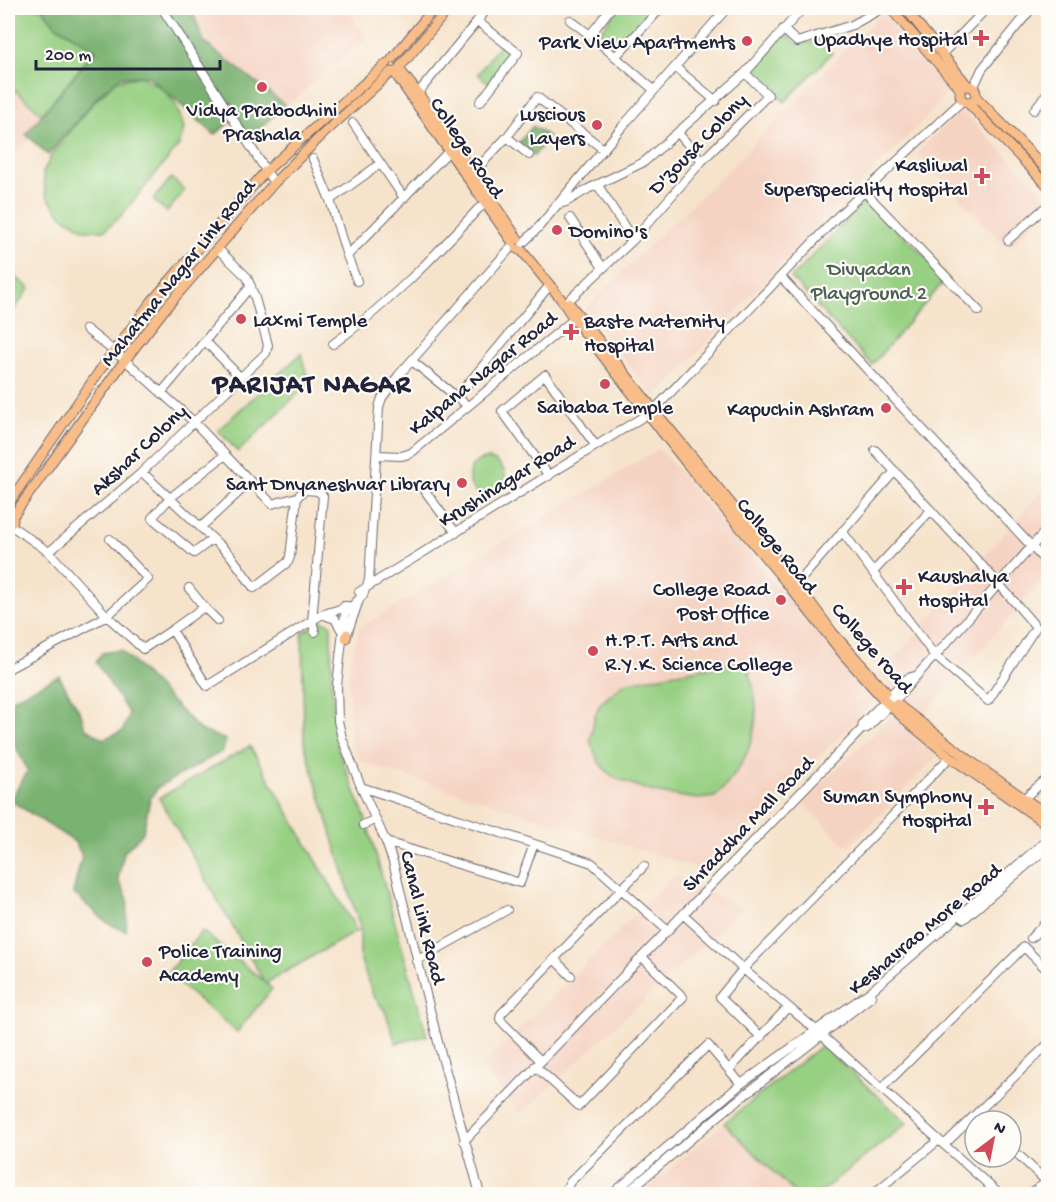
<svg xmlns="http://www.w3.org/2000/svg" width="1056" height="1202" font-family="'Gochi Hand',sans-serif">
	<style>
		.built { fill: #f5d3c2 }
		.green { fill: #98d083; stroke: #5d795f; stroke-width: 1.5 }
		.forest { fill: #7ab271; stroke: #4e6a56; stroke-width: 1.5 }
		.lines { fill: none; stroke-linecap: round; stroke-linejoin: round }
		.minor-casing { stroke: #6c666d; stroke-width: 10 }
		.major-casing { stroke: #6c666d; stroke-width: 11 }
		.minor { stroke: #fff; stroke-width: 8 }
		.major { stroke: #f8bd89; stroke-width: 9 }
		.poi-dot { fill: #d1495b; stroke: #fdfcf7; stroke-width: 2 }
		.labels { text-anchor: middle; stroke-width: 4.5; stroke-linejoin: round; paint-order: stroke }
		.poi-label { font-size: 21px; fill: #22223b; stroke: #fdfcf7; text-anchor: end }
		.street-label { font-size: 21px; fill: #22223b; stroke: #fdfcf7 }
		.park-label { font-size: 21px; fill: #4b5f54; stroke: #fdfcf7 }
		.district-label { font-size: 27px; font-weight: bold; letter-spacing: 1.5px; fill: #22223b; stroke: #fdfcf7 }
	</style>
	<rect width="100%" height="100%" fill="#fdfcf7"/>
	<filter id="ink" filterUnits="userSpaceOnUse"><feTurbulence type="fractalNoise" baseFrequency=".0167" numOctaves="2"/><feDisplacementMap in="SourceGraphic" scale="12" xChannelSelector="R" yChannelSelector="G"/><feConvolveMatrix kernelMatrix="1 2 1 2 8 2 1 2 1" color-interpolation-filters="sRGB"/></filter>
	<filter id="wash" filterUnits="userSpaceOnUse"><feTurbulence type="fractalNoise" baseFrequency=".008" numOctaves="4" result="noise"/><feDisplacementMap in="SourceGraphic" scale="24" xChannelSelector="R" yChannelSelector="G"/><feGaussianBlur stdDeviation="1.35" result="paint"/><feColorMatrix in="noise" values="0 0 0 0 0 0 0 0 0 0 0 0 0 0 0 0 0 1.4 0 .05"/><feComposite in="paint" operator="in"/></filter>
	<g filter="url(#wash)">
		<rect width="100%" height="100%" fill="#f6e3cb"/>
		<path class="built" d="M166,8H346L367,37L249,138Z
			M882,12L949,91L926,118L807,237L654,398L585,309L648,246L731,167Z
			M8,84L47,118L8,165Z
			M962,109L1048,199V208L1008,248L916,153Z
			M659,449L875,700L862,714L863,716L845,730L707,871L361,762L351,742L348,673L359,628Z
			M1048,484V574L922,716L880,675Z
			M894,714L938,755L848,848L802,802Z
			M674,876L743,908L521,1114L481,1067Z
			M724,1123L796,1194H642Z"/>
		<path class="green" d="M8,8H46L96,49L42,114L8,84Z
			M618,8H656L616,49L598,34Z
			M783,31L797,44L820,40L832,53L785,102L750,71Z
			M500,44L513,54L489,84L478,74Z
			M140,76L163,88L177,107L184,128L180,144L120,217L105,230H85L61,215L46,195L43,173L51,156L93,103L116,81Z
			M171,178L185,190L167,212L153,200Z
			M867,199L947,278L872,365L791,278Z
			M8,271L30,288L8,318Z
			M301,354L309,383L238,452L218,430Z
			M469 477a18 18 0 1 1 36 0a18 18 0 1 1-36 0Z
			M322,621L331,624L332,684L337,746L366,820L427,1036L396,1043L385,1011L373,995L360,958V927L304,743L302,633Z
			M746,660C749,672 753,685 755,697C761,735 742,771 715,797L697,799L653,792L613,777L600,764L590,741L595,715L600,704L624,683Z
			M250,746L357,931L266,983L272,989L237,1032L167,974L202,931L264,981L159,798Z
			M822,1045L907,1123L818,1194H796L724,1123Z"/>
		<path class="forest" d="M42,8H191L204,42L285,105L249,138L235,117L215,135L148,76L121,77L101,93L48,155L26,134L96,50L55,25Z
			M533,126L549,137L534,156L519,143Z
			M121,650L200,730L226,740L223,751L158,787L150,799L143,833L124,852L118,879L128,899L126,931L109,924L73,893L82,856L75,842L10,800L28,771L8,732V701L59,676L81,714L85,728L103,739L123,731L129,714L96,662L102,653Z"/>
	</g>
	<g filter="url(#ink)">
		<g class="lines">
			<defs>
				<path id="minor" d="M162,8L274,183
					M611,8L590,35L654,90
					M912,16L921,8
					M570,20L590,35
					M477,21L518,53L480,102
					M783,29L797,42L852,25L883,8
					M942,54L987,8
					M616,56L661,8
					M675,67L716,101
					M973,88L982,69L1032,8
					M418,93L488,8
					M1034,110L1048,92
					M353,123L404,198
					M678,133L702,161
					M507,137L529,155
					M313,159L330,200L347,256
					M473,173L507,137L537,97L603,149
					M597,184L633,240
					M864,191L979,311
					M330,200L380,164
					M556,205L566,202L588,189L644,162L745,73
					M570,218L603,268
					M1008,240L1048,205
					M523,243L538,228L622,127L727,8
					M781,277L1048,564
					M357,281L347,256L449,151
					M568,301L633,240L702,161L768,95L745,73L803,8
					M86,329L125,360L194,422L272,504L297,497
					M205,341L240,377
					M333,344C387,305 433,258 478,209L485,204
					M412,361L468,406
					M162,392L251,286
					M457,397L550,285
					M377,455L402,456L411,453L574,319
					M142,472L231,556L254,588L288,562L290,557L297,497L305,490L318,491L323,496L312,621L315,632
					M549,476L502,411L545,375L595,445
					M420,484L456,533
					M10,525L49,552L107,616L143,649L172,630L207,686L321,615L343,608
					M201,527L250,482
					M842,531L935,656L988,701L1036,627L999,584L875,450
					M213,539L194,553L152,518L170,498L225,455
					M49,552L140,474L266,353L268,345L255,298L247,277L218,249
					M873,572L931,510
					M797,584L895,471
					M359,592L654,410L837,217L963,100
					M204,607L218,621
					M350,608L363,595L369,580L379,407L382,398L398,376L513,245
					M345,613L350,610L348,606H344L343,609L345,613L337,685L338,721L342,738L361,787L386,842L393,862L440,1050L480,1194
					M324,615L335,619L342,631
					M172,630L204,607L189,588
					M347,634L359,600
					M8,669L107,616L148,579L110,539
					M889,696L908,678L915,676
					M894,702C908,686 920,671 935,656L1048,528
					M862,729L863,723L885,701
					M950,757L743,969L816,1030L999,1194
					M361,787L592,863L668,931
					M1024,798L1048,778
					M363,825L376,819
					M386,842L520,883L534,844
					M684,915L743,969L720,997L761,1037
					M964,919L1048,847
					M1031,938L1048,920
					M554,959L571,976
					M416,961L507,910
					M541,1061L504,1024L500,1019L501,1014L644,866
					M535,1066L579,1106L683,997L642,957
					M729,1070L788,1007
					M881,1089L1024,947L1048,971
					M464,1141L862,729L867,728L890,705
					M944,1145L1048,1044
					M1011,1148L1047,1182
					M569,1194L565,1191L570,1182L708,1045L741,1084
					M612,1194L741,1084L871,991L1048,839
					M625,1194L733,1104L872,996
					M873,1194L939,1140
					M984,1194L992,1188
					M1030,1194L1048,1181"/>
				<path id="major" d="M890,8L961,90
					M905,8L968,86
					M392,59L434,8
					M400,67L449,8
					M399,69L418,93L518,239
					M394,72L513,243
					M960 94a8 8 0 1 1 16 0a8 8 0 1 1-16 0Z
					M976,97L1048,171
					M967,102L1048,186
					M517,249L522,251L561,299L574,319L688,465L785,581L843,654L885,701L909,723L950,757L1048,825
					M569,303L654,410L797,584L833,633L886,692
					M8,504L107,360L152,301L266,171L387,63
					M13,516L125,360L164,310L274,183L321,136L391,72
					M8,526L13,521L12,513
					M346,638L347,634
					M897,704L976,765L1048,815"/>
			</defs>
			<use href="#minor" class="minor-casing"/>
			<use href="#major" class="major-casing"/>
			<use href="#minor" class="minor"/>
			<use href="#major" class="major"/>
		</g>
	</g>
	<g class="poi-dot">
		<path d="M978 29h6v6h6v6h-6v6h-6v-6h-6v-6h6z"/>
		<circle cx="747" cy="41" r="6"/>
		<circle cx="262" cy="87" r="6"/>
		<circle cx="597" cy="125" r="6"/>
		<path d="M979 167h6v6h6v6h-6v6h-6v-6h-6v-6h6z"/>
		<circle cx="557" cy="230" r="6"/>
		<circle cx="241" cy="319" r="6"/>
		<path d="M568 323h6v6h6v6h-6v6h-6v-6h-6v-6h6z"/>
		<circle cx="605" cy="384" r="6"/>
		<circle cx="886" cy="408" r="6"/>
		<circle cx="462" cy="483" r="6"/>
		<path d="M901 578h6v6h6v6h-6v6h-6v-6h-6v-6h6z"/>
		<circle cx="781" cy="600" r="6"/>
		<circle cx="593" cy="651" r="6"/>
		<path d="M983 798h6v6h6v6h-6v6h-6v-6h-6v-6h6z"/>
		<circle cx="147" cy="962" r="6"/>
	</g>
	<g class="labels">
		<g class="poi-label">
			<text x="968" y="45">Upadhye Hospital</text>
			<text x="735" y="48">Park View Apartments</text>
			<text x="262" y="116" text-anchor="middle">Vidya Prabodhini<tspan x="262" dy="24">Prashala</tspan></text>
			<text x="585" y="120">Luscious<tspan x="585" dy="24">Layers</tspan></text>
			<text x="968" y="171">Kasliwal<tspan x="968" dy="24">Superspeciality Hospital</tspan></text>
			<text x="569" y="237" text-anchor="start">Domino's</text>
			<text x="253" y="326" text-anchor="start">Laxmi Temple</text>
			<text x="584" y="327" text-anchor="start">Baste Maternity<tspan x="584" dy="24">Hospital</tspan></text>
			<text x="605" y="413" text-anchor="middle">Saibaba Temple</text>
			<text x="874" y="415">Kapuchin Ashram</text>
			<text x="450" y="490">Sant Dnyaneshvar Library</text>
			<text x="918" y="582" text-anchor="start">Kaushalya<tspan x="918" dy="24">Hospital</tspan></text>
			<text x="769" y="595">College Road<tspan x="769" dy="24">Post Office</tspan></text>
			<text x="605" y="646" text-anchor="start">H.P.T. Arts and<tspan x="605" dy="24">R.Y.K. Science College</tspan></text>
			<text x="972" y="802">Suman Symphony<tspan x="972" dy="24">Hospital</tspan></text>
			<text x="159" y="957" text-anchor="start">Police Training<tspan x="159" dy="24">Academy</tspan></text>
		</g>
		<g class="street-label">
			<text transform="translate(697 143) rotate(-46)" y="7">D'zousa Colony</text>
			<text transform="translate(468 147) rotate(56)" y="7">College Road</text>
			<text transform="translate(177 272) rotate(-51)" y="7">Mahatma Nagar Link Road</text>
			<text transform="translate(482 372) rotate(-39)" y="7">Kalpana Nagar Road</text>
			<text transform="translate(138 449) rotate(-43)" y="7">Akshar Colony</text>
			<text transform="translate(506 480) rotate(-32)" y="7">Krushinagar Road</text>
			<text transform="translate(778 545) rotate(51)" y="7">College Road</text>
			<text transform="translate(873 647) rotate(49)" y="7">College road</text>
			<text transform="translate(747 823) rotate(-46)" y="7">Shraddha Mall Road</text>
			<text transform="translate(424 917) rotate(76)" y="7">Canal Link Road</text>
			<text transform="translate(924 928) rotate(-40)" y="7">Keshavrao More Road</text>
		</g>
		<g class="park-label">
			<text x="869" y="275">Divyadan<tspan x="869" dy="24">Playground 2</tspan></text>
		</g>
		<g class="district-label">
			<text x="312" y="392">PARIJAT NAGAR</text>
		</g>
	</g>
	<rect width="1056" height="1202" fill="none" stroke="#fdfcf7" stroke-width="30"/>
	<g transform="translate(993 1139) rotate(32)"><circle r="28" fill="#fdfcf7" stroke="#a5a5ac" stroke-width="1.5"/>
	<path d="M0-4.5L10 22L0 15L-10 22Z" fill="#d1495b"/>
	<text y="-9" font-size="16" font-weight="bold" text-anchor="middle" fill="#22223b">N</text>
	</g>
	<path d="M36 60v9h184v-9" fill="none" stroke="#22223b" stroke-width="3"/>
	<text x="45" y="60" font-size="18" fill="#22223b" stroke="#fdfcf7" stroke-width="4.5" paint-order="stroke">200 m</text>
</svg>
